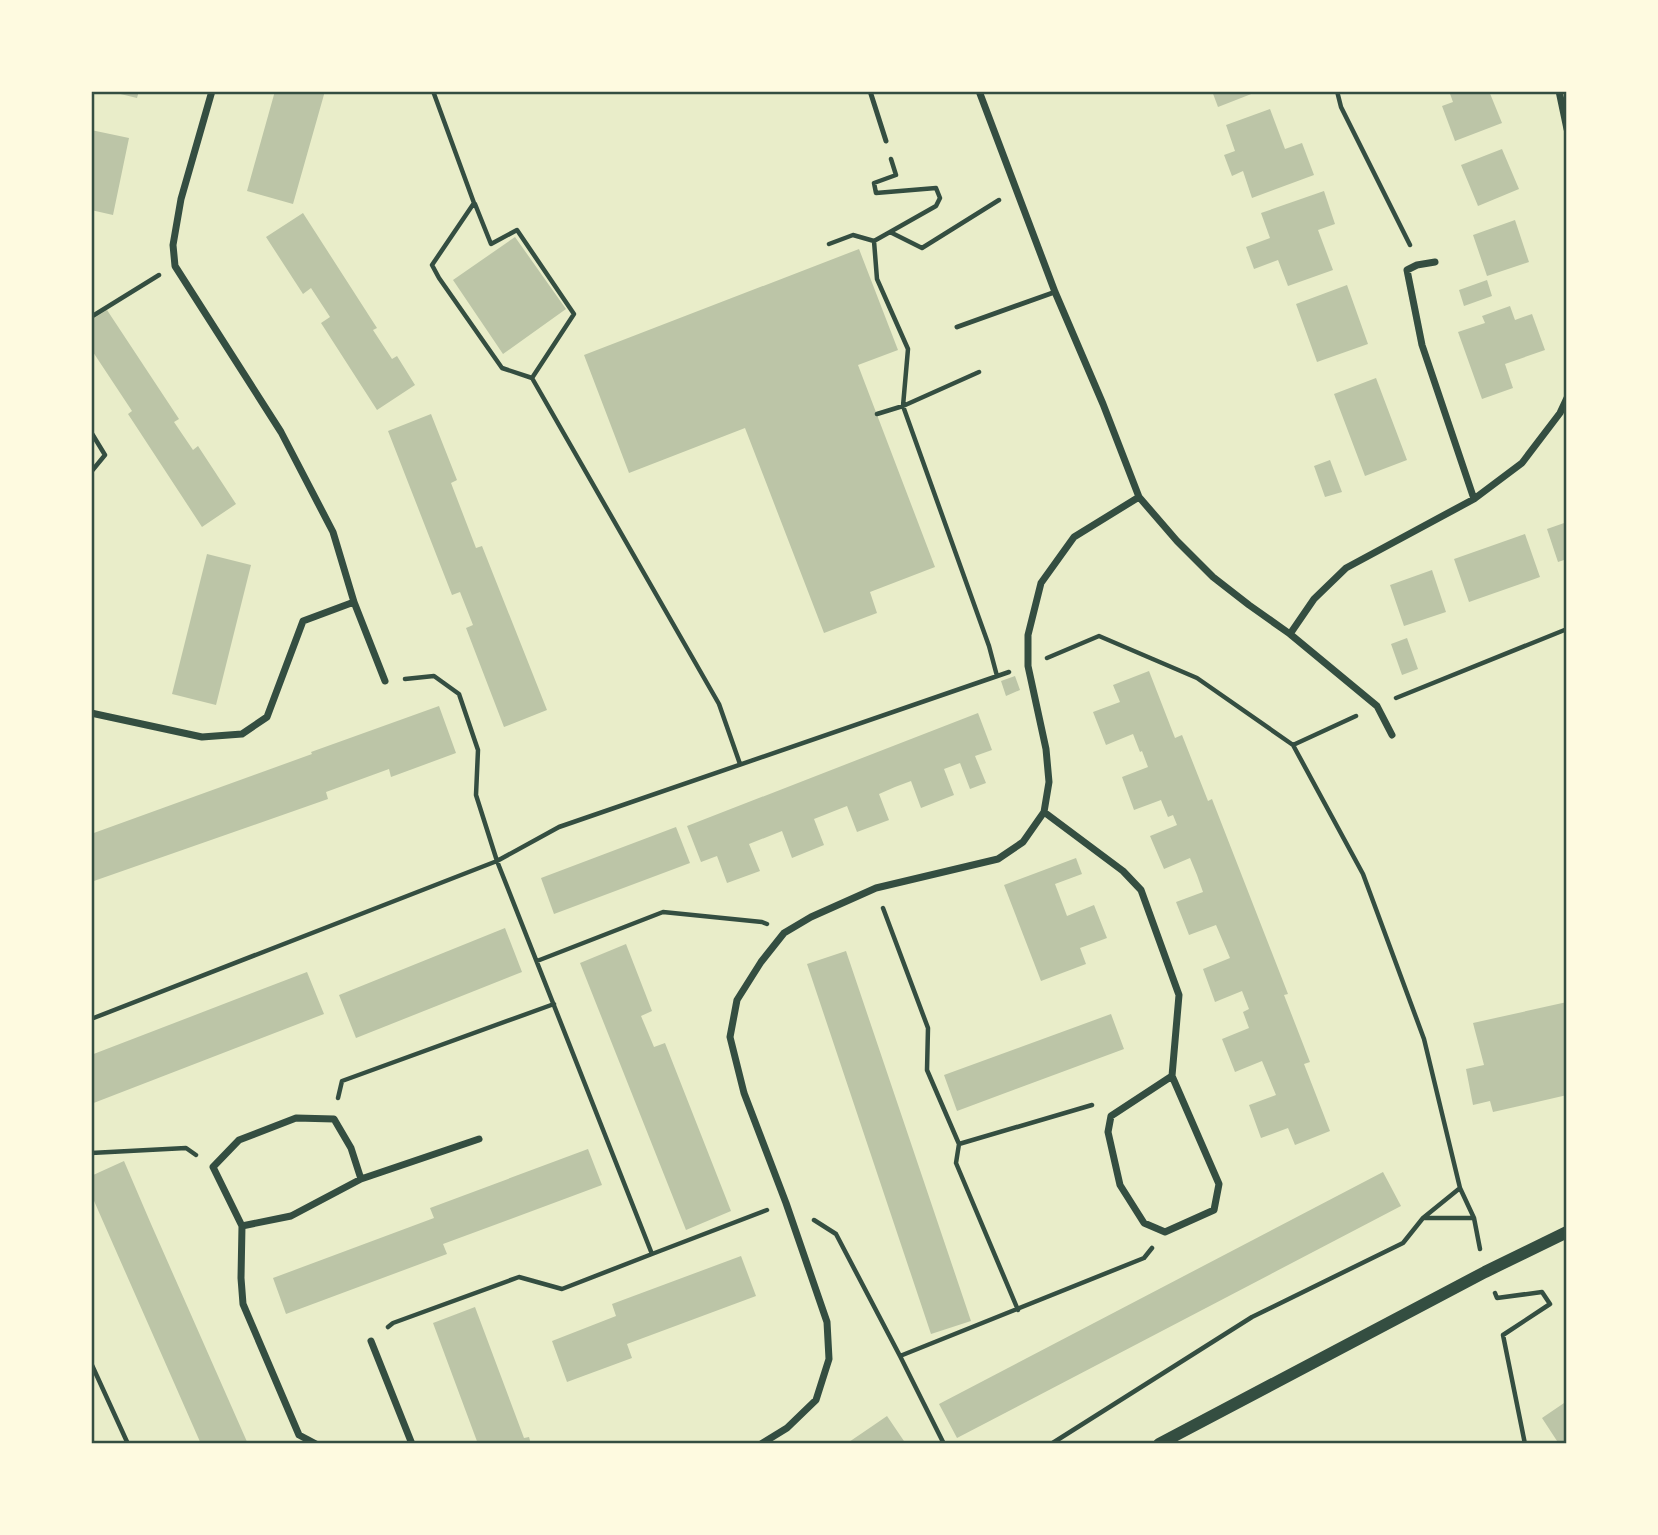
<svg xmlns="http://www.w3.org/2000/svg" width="1658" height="1535" font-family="'Work Sans',sans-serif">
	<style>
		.building { fill: #bcc5a7 }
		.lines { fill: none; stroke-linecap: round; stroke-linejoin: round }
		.path { stroke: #344e41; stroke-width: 4.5 }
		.service { stroke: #344e41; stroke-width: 5 }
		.minor { stroke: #344e41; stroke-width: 7 }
		.tertiary { stroke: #344e41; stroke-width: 12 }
		.neatline { fill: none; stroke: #344e41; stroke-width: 2.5 }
	</style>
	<rect width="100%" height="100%" fill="#e9edc9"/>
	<path class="building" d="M108,91H139L137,98Z
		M275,91H325L293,204L247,191Z
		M1212,91H1259L1218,107Z
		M1449,91H1489L1502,123L1455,141L1442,106L1453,102Z
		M1270,109L1285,149L1302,143L1314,175L1252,198L1243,171L1232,176L1224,155L1235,151L1226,125Z
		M91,130L129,138L113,215L91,210Z
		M1502,149L1519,189L1478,206L1461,165Z
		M1324,191L1335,224L1318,230L1333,270L1288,286L1278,260L1254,269L1246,247L1270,238L1261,213Z
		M303,213L377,328L373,330L392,359L397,356L415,385L377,410L321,323L330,317L311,288L303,294L266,237Z
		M1515,220L1529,262L1487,276L1473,235Z
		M515,237L566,309L503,354L453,280Z
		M859,249L898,350L858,365L935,567L870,592L877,613L824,633L745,428L629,473L584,355Z
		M1487,280L1492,296L1464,306L1459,290Z
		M1347,285L1368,344L1317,362L1296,304Z
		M1510,306L1515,320L1532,314L1545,350L1505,364L1513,388L1482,399L1458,332L1485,323L1482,316Z
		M107,310L179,419L174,422L193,450L198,446L236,504L202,527L128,414L132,411L91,349V320Z
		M1376,378L1407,460L1365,476L1334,394Z
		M431,414L457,480L451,483L476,548L482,546L547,710L504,727L466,628L473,625L460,592L452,595L388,431Z
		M1330,460L1342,492L1325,497L1314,466Z
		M1567,522V559L1558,562L1547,529Z
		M1525,534L1540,577L1469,602L1454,559Z
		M207,554L251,565L216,705L172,694Z
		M1432,570L1446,612L1404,626L1390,585Z
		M1407,638L1418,669L1402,675L1391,644Z
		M1149,671L1175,738L1182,735L1208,801L1212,799L1288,994L1284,995L1310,1062L1304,1064L1330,1131L1295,1145L1288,1128L1261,1138L1249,1105L1276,1095L1262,1061L1235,1072L1222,1039L1249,1028L1243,1012L1249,1009L1242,991L1215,1002L1203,969L1230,958L1216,925L1189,935L1176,902L1203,892L1197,875L1190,858L1164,869L1150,836L1177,825L1173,815L1168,817L1161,800L1134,810L1122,777L1148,767L1142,751L1140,752L1133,734L1106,745L1093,712L1120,702L1113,685Z
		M1015,676L1020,690L1006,696L1001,681Z
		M439,706L456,753L391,777L389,769L326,792L328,799L91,882V834L312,754L311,752Z
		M978,713L992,750L975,756L986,783L970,789L960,763L944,769L954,795L921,808L911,781L895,787L879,794L889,820L857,832L847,806L814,819L824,845L792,858L782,831L749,844L760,871L727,883L717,856L701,862L687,826Z
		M676,827L690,863L554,914L541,878Z
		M1076,858L1082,874L1055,884L1067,916L1094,905L1107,938L1080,948L1086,964L1041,981L1004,885Z
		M505,928L522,972L356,1038L339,995Z
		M626,944L652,1011L641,1016L654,1047L665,1043L731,1211L686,1230L580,963Z
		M846,951L971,1321L931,1334L807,964Z
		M307,972L324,1014L91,1104V1055Z
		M1567,1002V1095L1493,1112L1490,1101L1473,1105L1466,1069L1484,1065L1473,1023Z
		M1111,1014L1124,1049L957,1111L944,1075Z
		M588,1149L602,1185L443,1244L447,1254L286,1314L273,1278L434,1218L430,1208Z
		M124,1161L151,1224L248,1444H201L98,1210L91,1194V1176Z
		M1383,1172L1401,1206L957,1438L939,1404Z
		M741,1256L756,1296L627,1344L632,1358L567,1382L552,1341L616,1316L612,1304Z
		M475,1307L524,1438L529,1437L531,1444H478L433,1323Z
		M1567,1401V1444H1559L1542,1418Z
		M887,1416L906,1444H846L871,1427Z"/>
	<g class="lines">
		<path class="path" d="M433,91L474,203L432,265L439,278L502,368L532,378L719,704L740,764
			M1337,91L1341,107L1410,245
			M891,159L896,175L874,183L876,193L936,188L940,198L936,206L890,232L922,248L999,200
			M475,204L491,244L517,230L574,314L532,378
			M890,232L874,241L877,279L908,349L903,406L989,646L997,676
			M829,244L853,235L874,241
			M91,317L159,275
			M877,414L903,406L979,372
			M91,432L105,455L91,472
			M1047,658L1099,636L1197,678L1293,745L1363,874L1424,1039L1460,1188L1474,1218L1480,1249
			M405,679L434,676L459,694L478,750L476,795L497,861L652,1254L767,1210
			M1396,698L1567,629
			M1293,745L1356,716
			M883,908L928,1028L927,1070L959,1144L956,1163L1018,1310
			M537,961L663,912L762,922L767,924
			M91,1019L497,861L559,827L1009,672
			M338,1098L342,1081L554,1004
			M959,1144L1092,1105
			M91,1153L186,1148L196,1155
			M1423,1218H1474
			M814,1220L836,1234L900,1356L944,1444
			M1495,1293L1497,1298L1542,1292L1550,1304L1503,1335L1525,1444
			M388,1327L393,1323L519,1277L562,1289L652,1254
			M900,1356L1144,1258L1152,1248
			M91,1363L128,1444
			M1051,1444L1252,1317L1403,1243L1423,1218L1460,1188"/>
		<path class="service" d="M870,91L886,141
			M957,327L1055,292"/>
		<path class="minor" d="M979,91L1055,292L1103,404L1139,497L1177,541L1213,577L1249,605L1290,634L1377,706L1392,735
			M1559,91L1567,129
			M1435,262L1417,265L1407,270L1422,345L1474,499
			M354,602L385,681
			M1290,634L1314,599L1346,568L1474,499L1522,463L1560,413L1567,398
			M91,713L202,737L242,734L267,717L303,621L354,602L333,532L281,432L175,266L173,245L181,199L212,91
			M1044,812L1123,871L1141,890L1179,995L1172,1076
			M1172,1076L1219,1184L1214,1210L1165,1232L1144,1223L1120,1185L1108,1132L1111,1116Z
			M361,1179L351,1148L334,1119L296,1118L239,1140L213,1167L242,1226L291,1216L361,1179L479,1139
			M242,1226L241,1278L243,1304L299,1435L316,1444
			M371,1341L412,1444
			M761,1444L787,1428L816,1400L829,1359L827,1322L786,1203L744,1093L730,1037L737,1000L761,962L784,933L811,917L876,888L998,859L1023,842L1044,812L1049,782L1046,749L1028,666V635L1041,583L1074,537L1139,497"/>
		<path class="tertiary" d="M1159,1444L1485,1272L1567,1232"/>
	</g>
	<rect width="1658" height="1535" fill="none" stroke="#fefae0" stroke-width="186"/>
	<rect x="93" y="93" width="1472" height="1349" class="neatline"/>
</svg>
